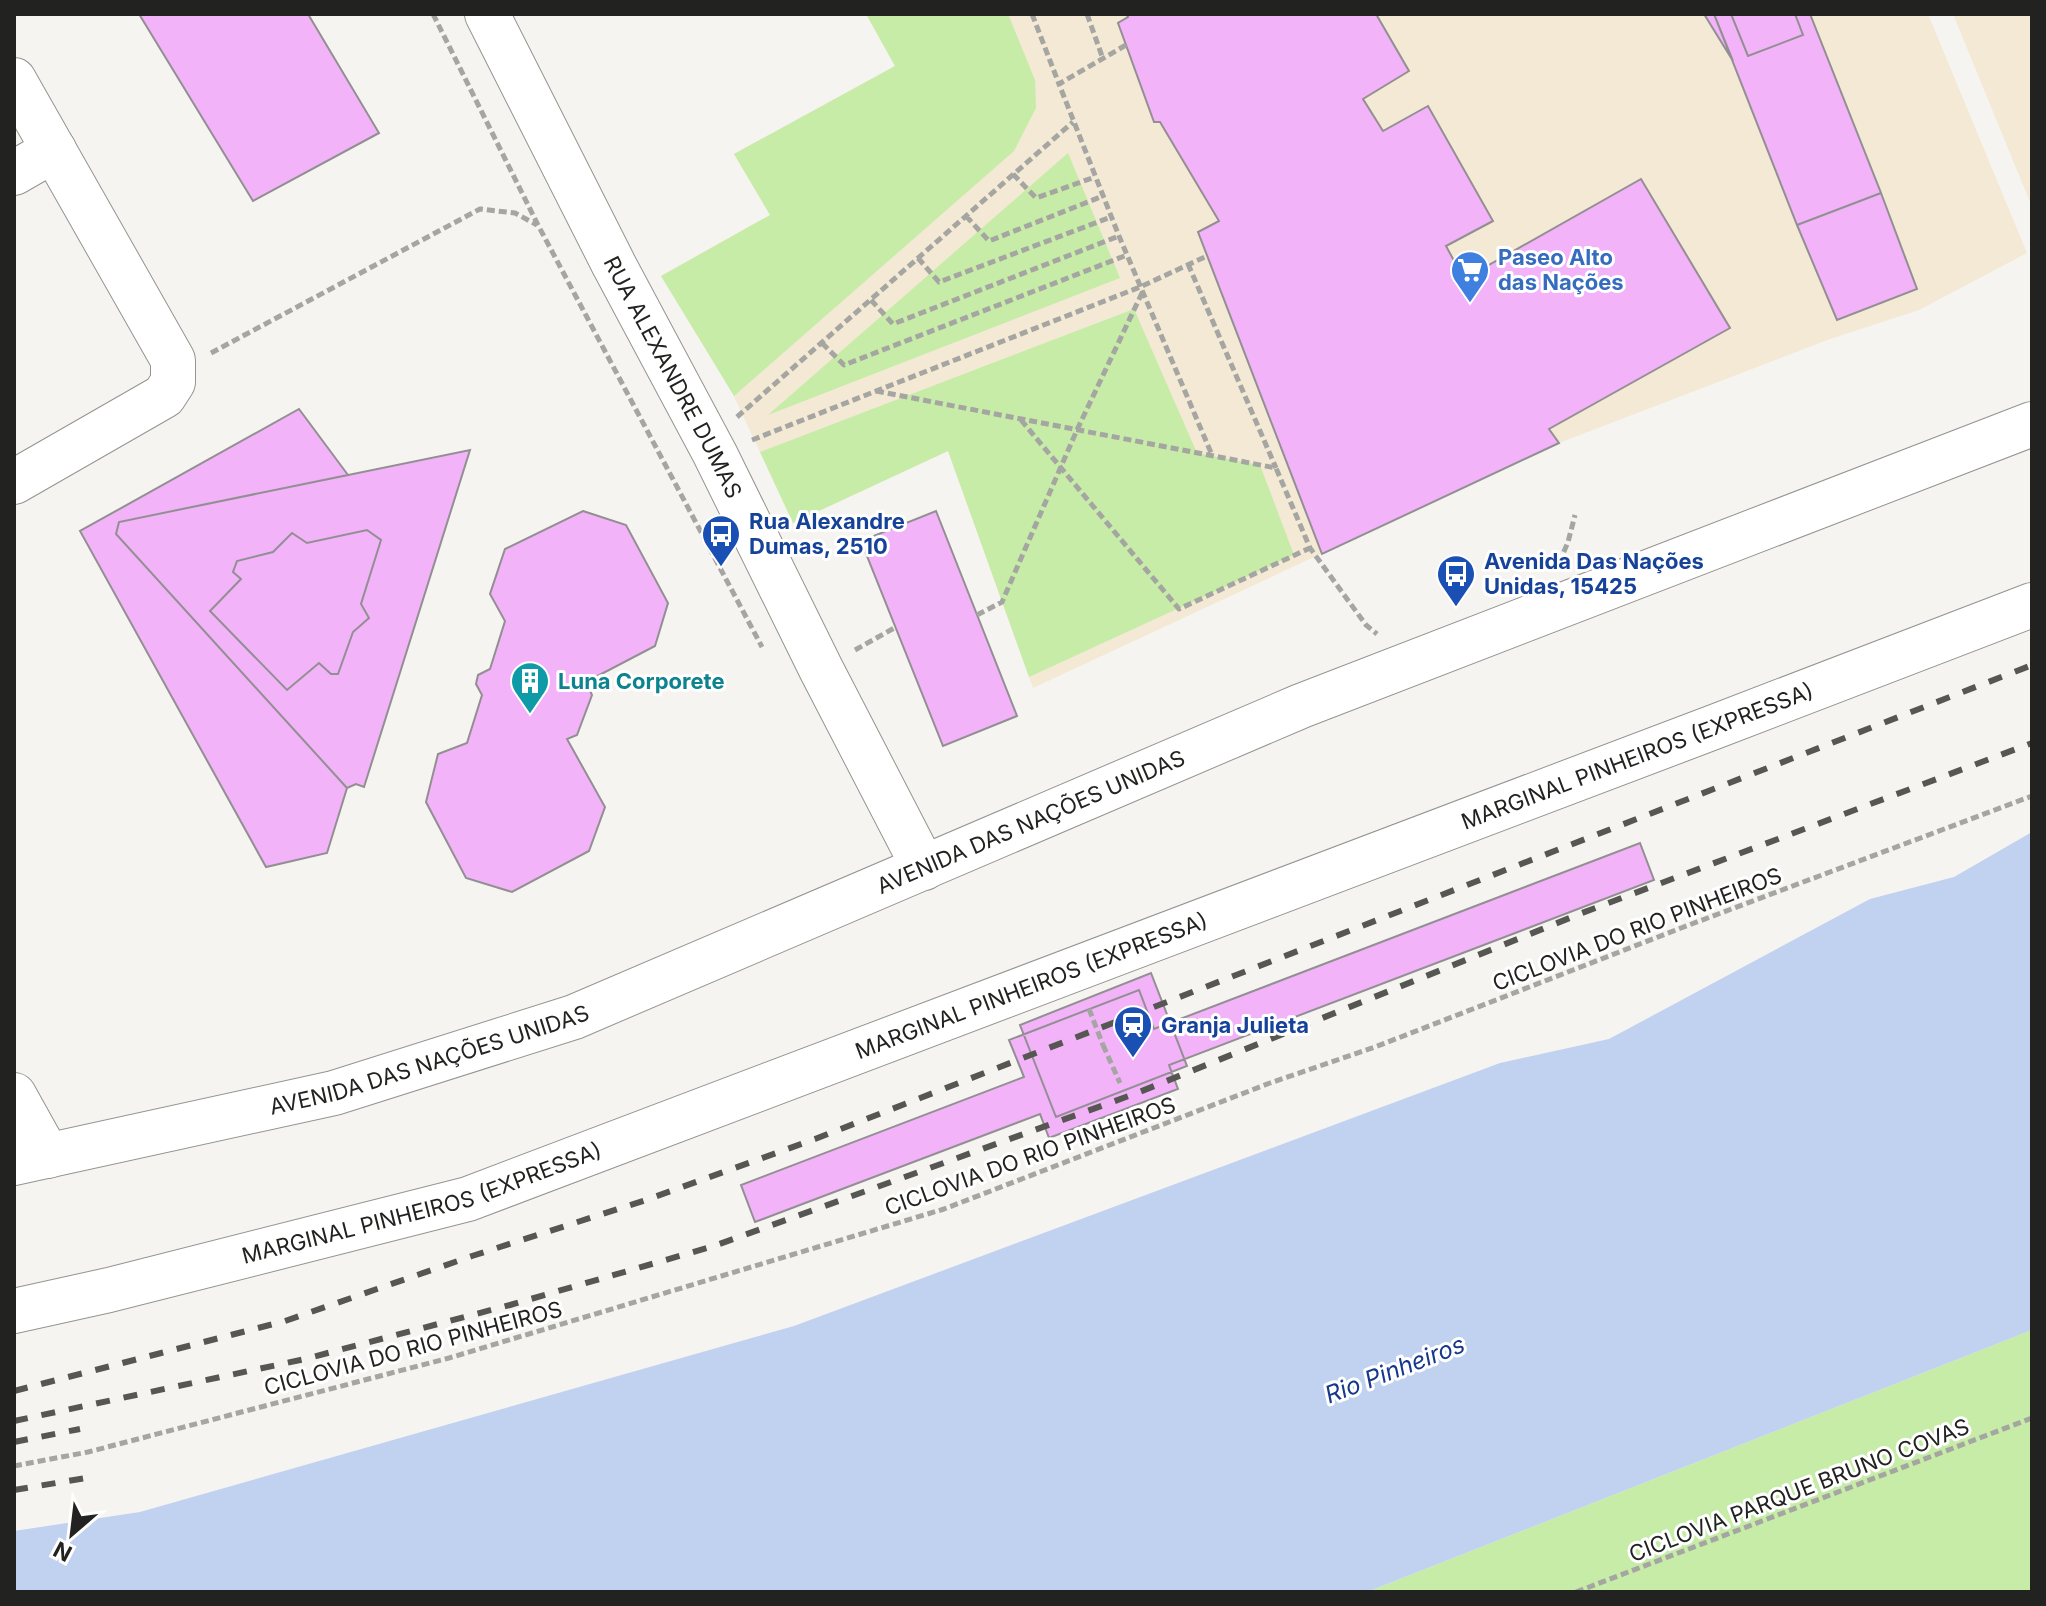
<svg xmlns="http://www.w3.org/2000/svg" width="2046" height="1606" font-family="Inter,sans-serif">
	<style>
		.commercial { fill: #f4e9d4 }
		.green { fill: #c6eca8 }
		.water { fill: #c1d1f0 }
		.building { fill: #f2b3f9; stroke: #928f92; stroke-width: 2 }
		.lines { fill: none; stroke-linecap: round; stroke-linejoin: round }
		.minor-casing { stroke: #959490; stroke-width: 46 }
		.highway-casing { stroke: #959490; stroke-width: 46 }
		.path { stroke: #a5a5a2; stroke-width: 5; stroke-dasharray: 8 4; stroke-linecap: butt }
		.minor { stroke: #fff; stroke-width: 44 }
		.highway { stroke: #fff; stroke-width: 44 }
		.rail { stroke: #565653; stroke-width: 6; stroke-dasharray: 14 14; stroke-linecap: butt }
		.path-bridge { stroke: #a5a5a2; stroke-width: 5; stroke-dasharray: 8 4; stroke-linecap: butt }
		.labels { text-anchor: middle; stroke-width: 6; stroke-linejoin: round; paint-order: stroke }
		.shop-label { font-size: 22px; font-weight: bold; fill: #366cbe; stroke: #fff; text-anchor: start }
		.street-label { font-size: 22px; fill: #222220; stroke: #fff }
		.transit-label { font-size: 22px; font-weight: bold; fill: #164399; stroke: #fff; text-anchor: start }
		.culture-label { font-size: 22px; font-weight: bold; fill: #0d838f; stroke: #fff; text-anchor: start }
		.water-label { font-size: 24px; font-style: italic; fill: #16378c; stroke: #fff }
	</style>
	<rect width="100%" height="100%" fill="#f5f4f0"/>
	<path class="commercial" d="M866,14H1928L2027,253L1919,310L1830,339L1559,443L1033,688L948,451L793,523L730,388L661,276L770,215L734,154L895,66Z
		M1953,14H2032V207Z"/>
	<path class="green" d="M866,14H1008L1035,80L1036,108L1014,151L734,396L661,276L770,215L734,154L895,66Z
		M1068,153L1120,278L768,415Z
		M1134,309L1197,453L1260,465L1294,555L1029,677L948,451L793,523L760,452Z
		M2032,1330V1592H1367Z"/>
	<path class="water" d="M2032,832V1330L1367,1592H14V1531L140,1512L794,1326L1500,1063L1609,1039L1870,899L1954,877Z"/>
	<path class="building" d="M139,14H308L379,133L253,201Z
		M1126,14H1376L1409,71L1363,99L1383,131L1428,106L1493,221L1446,246L1464,279L1641,179L1730,328L1549,429L1559,443L1322,554L1198,232L1219,221L1160,122H1154L1118,23L1128,17Z
		M1704,14H1714L1733,61Z
		M1714,14H1810L1881,193L1797,225Z
		M1731,14H1795L1803,35L1748,56Z
		M1881,193L1917,289L1837,320L1797,225Z
		M299,409L348,475L119,522L116,534L347,788L327,853L266,867L80,531Z
		M470,450L364,787L356,784L347,788L116,534L119,522Z
		M583,511L626,525L668,603L655,646L586,682L592,695L577,735L567,739L605,807L589,851L512,892L466,878L426,802L438,754L467,743L482,695L476,684L478,675L490,669L505,621L490,594L505,549Z
		M936,511L1017,716L943,746L861,541Z
		M367,530L381,540L361,604L369,618L353,632L338,674H331L319,663L287,690L210,611L241,579L233,572L237,561L273,552L292,533L307,543Z
		M1640,843L1654,880L1169,1065L1178,1089L1049,1138L1040,1114L755,1222L741,1185L1024,1077L1009,1040L1139,990L1154,1029Z
		M1151,973L1187,1066L1056,1117L1020,1025Z"/>
	<g class="lines">
		<defs>
			<g id="minor">
				<path id="s1" d="M487,14L614,265L715,454L821,669L924,868"/>
				<path d="M14,80L173,360V382L164,396L14,482"/>
				<path d="M14,173L54,150"/>
				<path d="M14,1095L48,1156"/>
			</g>
			<g id="highway">
				<path id="s2" d="M14,1163L334,1093L574,1017L1301,706L2032,424"/>
				<path id="s3" d="M14,1311L109,1290L468,1199L1714,727L2032,605"/>
			</g>
		</defs>
		<use href="#minor" class="minor-casing"/>
		<use href="#highway" class="highway-casing"/>
		<path class="path" d="M433,14L538,225L762,647
			M1032,14L1059,84
			M1087,14L1103,59
			M1126,45L1059,84L1119,236L1212,455
			M1013,174L1036,198L1095,177
			M966,216L989,241L1103,196
			M918,258L939,282L1111,217
			M1188,264L1276,468
			M871,300L893,324L1119,236
			M822,343L844,365L1127,255
			M211,353L480,209L515,213L537,225
			M876,391L1276,468L1310,548L1366,625L1377,634
			M737,417L1073,122
			M1021,420L1179,609L1310,548
			M752,440L1140,287L1207,256
			M1559,563L1568,542L1575,515
			M977,615L1002,602L1077,430L1142,293
			M855,650L896,627
			M1103,1045L1120,1083
			M14,1466L88,1452L449,1358L944,1209L1270,1083L1375,1047L1681,928L2032,796
			M1576,1592L2032,1418"/>
		<use href="#minor" class="minor"/>
		<use href="#highway" class="highway"/>
		<path class="rail" d="M14,1391L285,1321L472,1256L646,1200L815,1139L2032,665
			M14,1421L305,1359L510,1305L714,1246L1137,1093L1582,913L2032,743
			M14,1442L80,1429
			M14,1490L86,1478"/>
		<path class="path-bridge" d="M1089,1009L1103,1045"/>
	</g>
	<defs>
		<symbol id="supermarket-pin" viewBox="-11 -11 22 30"><path d="M0 17L-7.5 6A9.5 9.5 0 1 1 7.5 6Z" fill="#3f7fe0" stroke="#fff"/><path d="M-6-5.5h2.5l.6 2H6L4.5 2H-2.5L-4.4-4H-6ZM-1.5 3.2a1.3 1.3 0 1 0 .1 0ZM3 3.2a1.3 1.3 0 1 0 .1 0Z" fill="#fff"/></symbol>
		<symbol id="bus-pin" viewBox="-11 -11 22 30"><path d="M0 17L-7.5 6A9.5 9.5 0 1 1 7.5 6Z" fill="#1a4fb4" stroke="#fff"/><path d="M-5-6H5V4H4V6H2V4H-2V6H-4V4H-5ZM-3.5-4V0h7V-4ZM-3.5 1.2v1.5H-2V1.2ZM2 1.2v1.5H3.5V1.2Z" fill="#fff"/></symbol>
		<symbol id="building-pin" viewBox="-11 -11 22 30"><path d="M0 17L-7.5 6A9.5 9.5 0 1 1 7.5 6Z" fill="#0f9aa8" stroke="#fff"/><path d="M-4-6H4V6H1V3H-1V6H-4ZM-2.5-4.3h1.7v1.8h-1.7ZM.8-4.3h1.7v1.8H.8ZM-2.5-1h1.7V.8h-1.7ZM.8-1h1.7V.8H.8Z" fill="#fff"/></symbol>
		<symbol id="station-pin" viewBox="-11 -11 22 30"><path d="M0 17L-7.5 6A9.5 9.5 0 1 1 7.5 6Z" fill="#1a4fb4" stroke="#fff"/><path d="M-3-6H3Q5-6 5-4V2Q5 4 3 4L4.5 6H3L1.5 4h-3L-3 6H-4.5L-3 4Q-5 4-5 2V-4Q-5-6-3-6ZM-3.5-4v3h7v-3ZM-3.5 1v1.5H-2V1ZM2 1v1.5H3.5V1Z" fill="#fff"/></symbol>
	</defs>
	<g fill-rule="evenodd">
		<use href="#supermarket-pin" x="1448" y="248" width="44" height="60"/>
		<use href="#bus-pin" x="699" y="512" width="44" height="60"/>
		<use href="#bus-pin" x="1434" y="552" width="44" height="60"/>
		<use href="#building-pin" x="508" y="659" width="44" height="60"/>
		<use href="#station-pin" x="1111" y="1003" width="44" height="60"/>
	</g>
	<g class="labels">
		<g class="shop-label">
			<text x="1498" y="265">Paseo Alto<tspan x="1498" dy="25">das Nações</tspan></text>
		</g>
		<g class="street-label">
			<text dy="8" stroke="none"><textPath href="#s1" startOffset="408">RUA ALEXANDRE DUMAS</textPath></text>
			<text dy="8" stroke="none"><textPath href="#s3" startOffset="1718">MARGINAL PINHEIROS (EXPRESSA)</textPath></text>
			<text dy="8" stroke="none"><textPath href="#s2" startOffset="1076">AVENIDA DAS NAÇÕES UNIDAS</textPath></text>
			<text transform="translate(1637 929) rotate(-21)" y="8">CICLOVIA DO RIO PINHEIROS</text>
			<text dy="8" stroke="none"><textPath href="#s3" startOffset="1070">MARGINAL PINHEIROS (EXPRESSA)</textPath></text>
			<text dy="8" stroke="none"><textPath href="#s2" startOffset="428">AVENIDA DAS NAÇÕES UNIDAS</textPath></text>
			<text transform="translate(1030 1156) rotate(-20)" y="8">CICLOVIA DO RIO PINHEIROS</text>
			<text dy="8" stroke="none"><textPath href="#s3" startOffset="422">MARGINAL PINHEIROS (EXPRESSA)</textPath></text>
			<text transform="translate(413 1348) rotate(-15)" y="8">CICLOVIA DO RIO PINHEIROS</text>
			<text transform="translate(1799 1490) rotate(-21)" y="8">CICLOVIA PARQUE BRUNO COVAS</text>
		</g>
		<g class="transit-label">
			<text x="749" y="529">Rua Alexandre<tspan x="749" dy="25">Dumas, 2510</tspan></text>
			<text x="1484" y="569">Avenida Das Nações<tspan x="1484" dy="25">Unidas, 15425</tspan></text>
			<text x="1161" y="1033">Granja Julieta</text>
		</g>
		<g class="culture-label">
			<text x="558" y="689">Luna Corporete</text>
		</g>
		<g class="water-label">
			<text transform="translate(1395 1370) rotate(-21)" y="8">Rio Pinheiros</text>
		</g>
	</g>
	<rect width="2046" height="1606" fill="none" stroke="#222220" stroke-width="32"/>
	<g transform="translate(72 1534) rotate(208)" stroke="#ffffff" stroke-width="6" paint-order="stroke">
	<path d="M0-6L14 30L0 20L-14 30Z" fill="#222220"/>
	<text y="-12" font-size="22" font-weight="bold" text-anchor="middle" fill="#222220">N</text>
	</g>
</svg>
